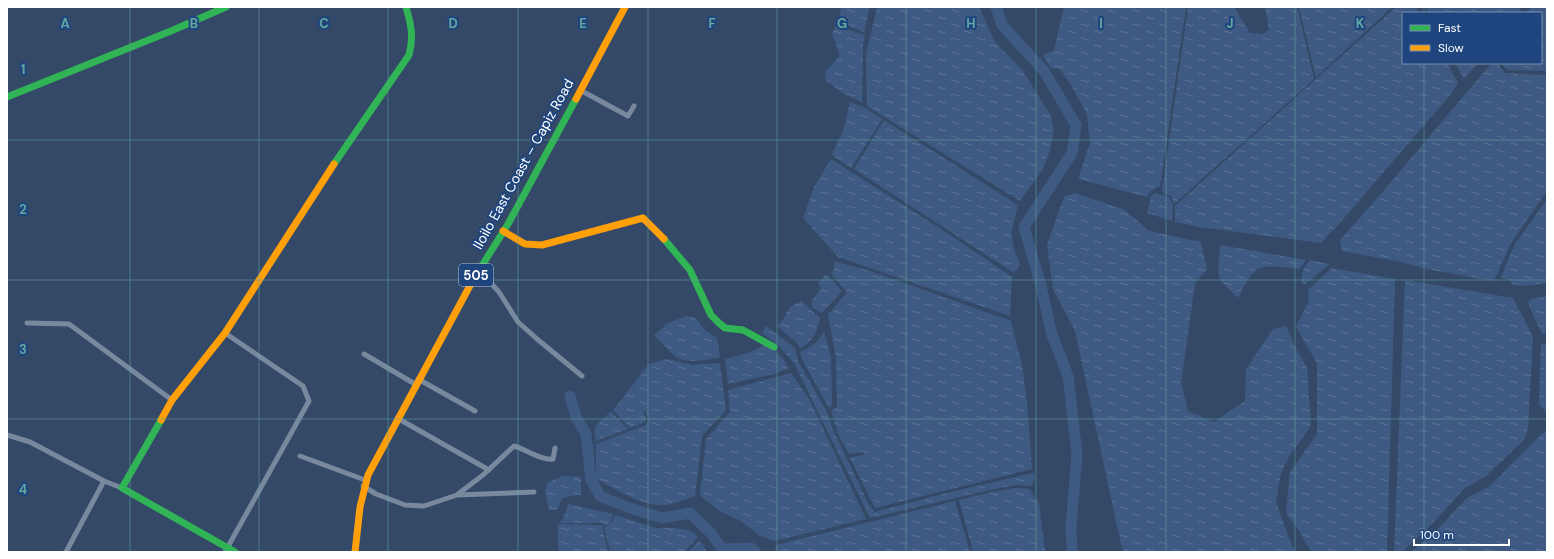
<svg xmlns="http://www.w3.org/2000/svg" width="1554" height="559" font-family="'DM Sans',sans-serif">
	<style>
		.water { fill: url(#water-ripples) }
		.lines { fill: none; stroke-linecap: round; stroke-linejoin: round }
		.river { stroke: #3e5a82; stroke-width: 11 }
		.street { stroke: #78899e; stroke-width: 5 }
		.fast { stroke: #30b455; stroke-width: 7 }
		.slow { stroke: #ff9f0a; stroke-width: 7 }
		.grid { fill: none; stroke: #63a6a1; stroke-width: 1; stroke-opacity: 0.55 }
		.labels { text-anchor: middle; stroke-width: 4; stroke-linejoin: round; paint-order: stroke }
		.shield { fill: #1e457d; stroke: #bcc7d8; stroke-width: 1 }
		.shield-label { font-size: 13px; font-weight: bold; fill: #fff }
		.street-label { font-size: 14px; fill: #fff; stroke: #1e457d }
		.grid-label { font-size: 13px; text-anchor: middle; font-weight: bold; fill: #63a6a1; stroke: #1e457d; stroke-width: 4; stroke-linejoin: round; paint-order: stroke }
	</style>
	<defs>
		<pattern id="water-ripples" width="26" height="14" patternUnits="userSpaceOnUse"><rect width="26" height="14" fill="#3e5a82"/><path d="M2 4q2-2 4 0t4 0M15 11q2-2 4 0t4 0" fill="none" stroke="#5b7395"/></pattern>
	</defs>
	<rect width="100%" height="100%" fill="#344967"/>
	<path class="water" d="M841,7H870L864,32L839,22Z
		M877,7H979L995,42L1023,71L1051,116L1054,130L1050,150L1043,169L1020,201L867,106L866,55Z
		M1064,7H1186L1160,186L1151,191L1147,197L1078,179L1090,143L1087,114L1070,83L1060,69L1051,68L1043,55L1054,50Z
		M1188,7H1234L1250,33L1262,34L1269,30L1265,7H1297L1314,79L1174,204L1171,196L1162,192Z
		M1299,7H1392L1316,77Z
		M1396,7H1416L1420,13H1403V63H1447L1458,83L1451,94L1339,224L1321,243L1200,227L1175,222V206Z
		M1425,7H1518L1523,13H1429Z
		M1532,7H1547V71L1507,70L1501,63H1541V13H1526Z
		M835,26L865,35L863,45L862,102L844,94L826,81L825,72L840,56L832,33Z
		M1455,63H1478L1464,79Z
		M1494,63H1497L1505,73L1547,75V191L1511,243L1494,281L1432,270L1396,261L1342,251L1340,240L1379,196L1489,66Z
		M850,102L863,107L882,119L851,168L832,155L844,128Z
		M884,120L1018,205L1011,233L1014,250L1020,265L1014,273L854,169Z
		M831,159L947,233L1012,277L1010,316L838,257L803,218L814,187Z
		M1075,193L1125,210L1149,231L1201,242L1207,269L1195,283L1181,383L1188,411L1214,422L1245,401L1246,369L1273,329L1286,326L1297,351L1307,367L1311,426L1290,455L1281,473L1276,502L1291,544L1296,552H1124L1121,544L1075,331L1053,289L1047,245L1064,197Z
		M1156,193L1169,197L1173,206L1172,221L1147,213L1151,196Z
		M1547,199V283L1523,286L1512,284L1511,281L1501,277L1514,246Z
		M1220,245L1306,260L1299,269C1290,268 1266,264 1258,269C1248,275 1243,289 1238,298L1220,280L1218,272Z
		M1310,260L1330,264L1304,285L1301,281L1303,270Z
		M835,261L879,274L1011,321L1022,365L1027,402L1032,469L875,508L850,458L865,454L864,452L849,454L838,434L831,411L837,407L836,358L828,315L847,292L832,275Z
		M1332,268L1395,279L1387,552H1311L1300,532L1286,513L1290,472L1317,434V363L1296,327L1309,300L1308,290Z
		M826,274L842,291L822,313L813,308L811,302L821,288L818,283Z
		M1405,280L1513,298L1533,337L1528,428L1525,439L1486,476L1464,489L1431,525L1402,552H1394Z
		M1547,296V333L1542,334L1528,303L1530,299Z
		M801,301L820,318C817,333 814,341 800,348L796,342L777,326L783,320L790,307Z
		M686,316L694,317L706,331L717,338L720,357C708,360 692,363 680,359C673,356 660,341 654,335L668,323Z
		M766,326L795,348L798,361L827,412L834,432L869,505L875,512L946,493L1033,473L1036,478L1031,486L1016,485L990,490L870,518L794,363L778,345L762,333Z
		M824,332L831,358L832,405L829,408L803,361L800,352C811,348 817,342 824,332Z
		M1547,343V413L1539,404L1541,344Z
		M764,345C777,349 782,357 789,368L774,374L728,384L725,359L751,352Z
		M666,359L693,365L720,363L726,410L702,436L695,496C685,499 673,505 662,505C643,506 612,488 596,478V444L646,425L649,419L645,411L643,412L646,418L645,422L630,428L613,410L649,364Z
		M791,373L809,399L866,519L774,541L759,535L741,521L721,512L700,496L706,439L730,412L728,390Z
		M611,412L628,429L596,441C591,424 599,422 611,412Z
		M1547,429V552H1411L1436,531L1467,498L1490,486Z
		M563,476L581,477V495L570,496L562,499L557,510H549L545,491L547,483Z
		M1016,488L1029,489L1039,503L1045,552H973L959,500L987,493Z
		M955,501L970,552H775L776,545Z
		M568,504L613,514L610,524L604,525L602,523H560L565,514Z
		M615,515L656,528H677L691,531L698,537L684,552H610L604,527L611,524Z
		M558,524L602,525L608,552H558Z
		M700,540L707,552H688Z"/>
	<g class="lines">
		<path class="river" d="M996,7L1002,25L1044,71L1076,125L1072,153L1024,227L1041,286L1052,335L1068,376L1077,454L1071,527L1072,552
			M570,396L576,417L586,434L591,480L600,496L630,508L662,518L690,513L711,533L722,549L751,548L756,552"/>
		<path class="street" d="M580,90L628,116L634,106
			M479,270L499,292L518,322L537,339L582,376
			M27,323L69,324L172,400
			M225,333L303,386L309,401L225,552
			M364,354L415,384
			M418,379L475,411
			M397,418L489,470
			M7,435L30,442L104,481L122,488
			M300,456L365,480
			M363,486L376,494L405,505L424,506L457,495L534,492
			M458,494L483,475L514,446C526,449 541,461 553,459L555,448
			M66,552L104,481"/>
		<path class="fast" d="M7,97L171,31L226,7
			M334,164L409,55C414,37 411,24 406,7
			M664,239L690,270L711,315L719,323L725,328L743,330L774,347
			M473,280L508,224L576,99
			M161,420L122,488L235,552"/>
		<path class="slow" d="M576,99L625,7
			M503,231L525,244L542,245L643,218L664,239
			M161,420L172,400L225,333L334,164
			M355,552L360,507L368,475L473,280"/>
	</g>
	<path class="grid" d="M130,7V552M259,7V552M388,7V552M518,7V552M648,7V552M777,7V552M906,7V552M1036,7V552M1166,7V552M1295,7V552M1424,7V13M1424,63V552M7,140H1547M7,280H1547M7,419H1547"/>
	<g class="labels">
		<rect class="shield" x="459" y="264" width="34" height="22" rx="3"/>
		<g class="shield-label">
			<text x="476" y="280">505</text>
		</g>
		<g class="street-label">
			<text transform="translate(523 164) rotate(-61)" y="5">Iloilo East Coast – Capiz Road</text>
		</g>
	</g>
	<g class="grid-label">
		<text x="65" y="28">A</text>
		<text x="194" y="28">B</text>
		<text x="324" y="28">C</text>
		<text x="453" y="28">D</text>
		<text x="583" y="28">E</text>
		<text x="712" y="28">F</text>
		<text x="842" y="28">G</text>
		<text x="971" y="28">H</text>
		<text x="1101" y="28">I</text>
		<text x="1230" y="28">J</text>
		<text x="1360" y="28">K</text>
		<text x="23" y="74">1</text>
		<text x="23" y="214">2</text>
		<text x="23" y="354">3</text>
		<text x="23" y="494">4</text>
	</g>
	<rect width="1554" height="559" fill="none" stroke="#ffffff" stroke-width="16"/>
	<rect x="1402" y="12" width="140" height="52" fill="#1e457d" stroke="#788fb1"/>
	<rect x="1410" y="25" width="20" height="6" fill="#30b455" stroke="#788fb1"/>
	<text x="1438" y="32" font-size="12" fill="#ffffff">Fast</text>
	<rect x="1410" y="45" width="20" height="6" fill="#ff9f0a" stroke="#788fb1"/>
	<text x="1438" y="52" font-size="12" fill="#ffffff">Slow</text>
	<path d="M1414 539v6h95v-6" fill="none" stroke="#ffffff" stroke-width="2"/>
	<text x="1420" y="539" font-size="12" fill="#ffffff" stroke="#1e457d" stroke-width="3" paint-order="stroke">100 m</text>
</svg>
